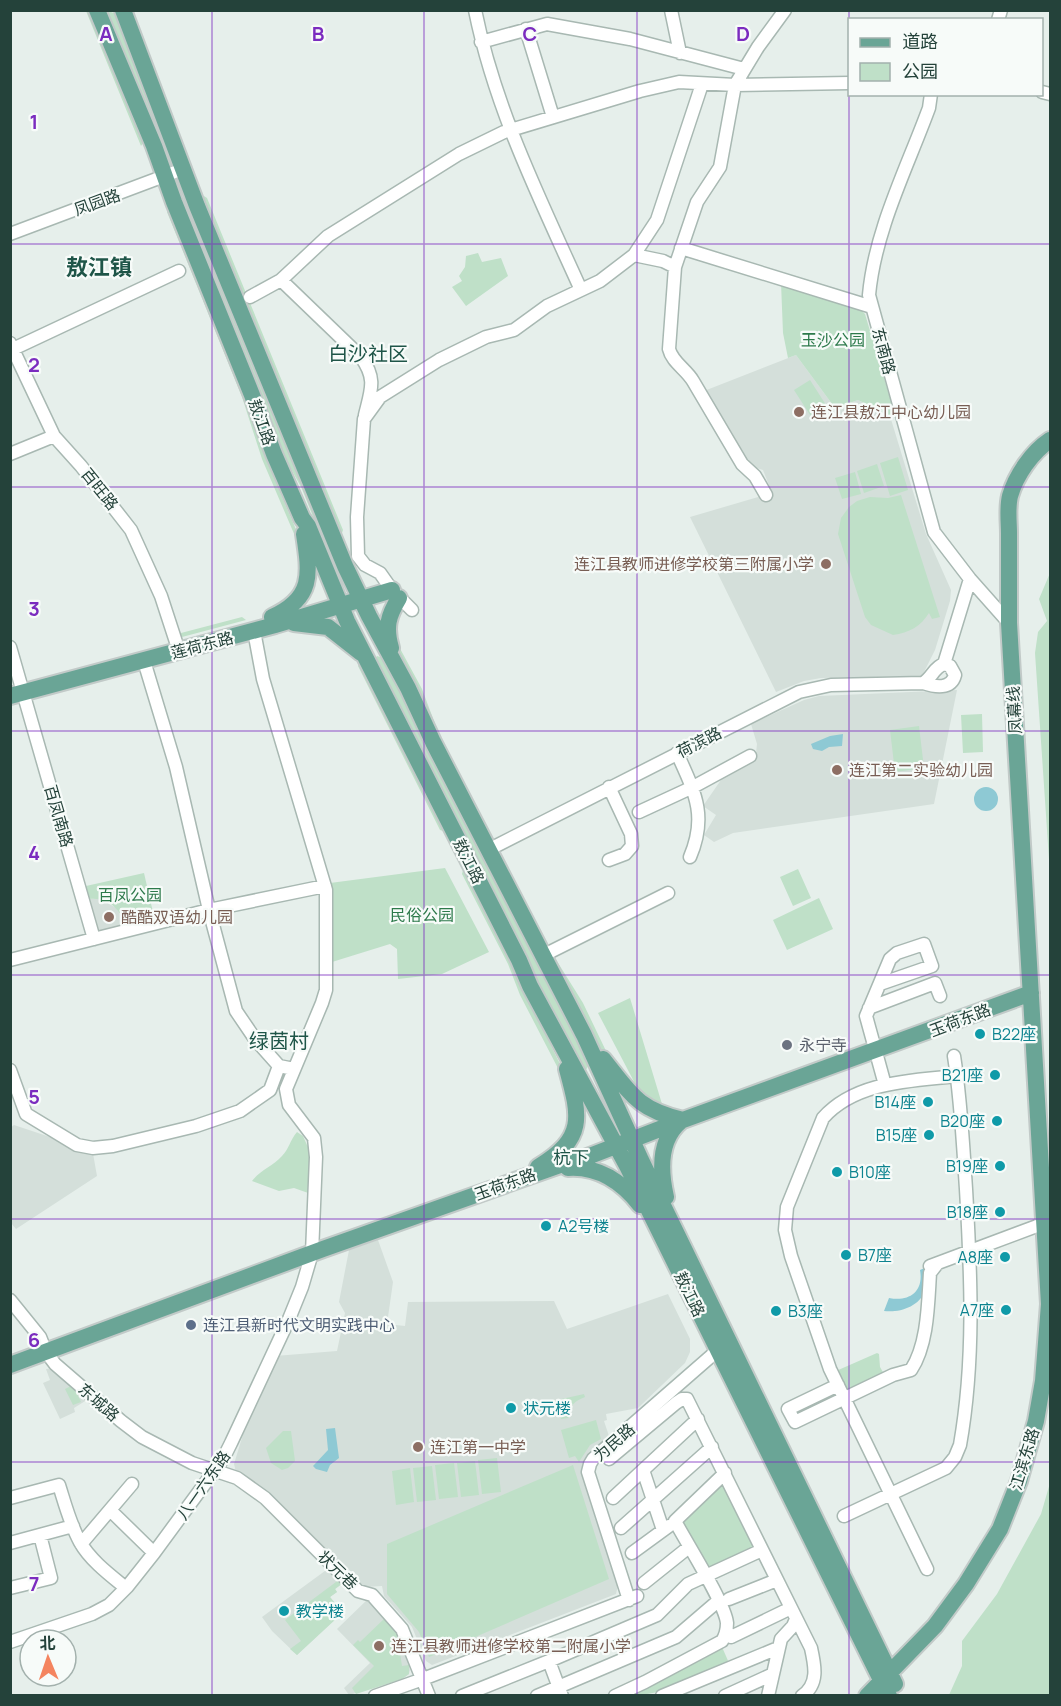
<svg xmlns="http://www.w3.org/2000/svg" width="1061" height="1706" font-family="Manrope,'Noto Sans SC',sans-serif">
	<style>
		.built { fill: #d4dfda }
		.green { fill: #bfe0c8 }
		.water { fill: #8ec9d4 }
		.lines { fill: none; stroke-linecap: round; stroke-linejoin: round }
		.minor-casing { stroke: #a8b8b2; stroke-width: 15 }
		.major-casing { stroke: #c2cac8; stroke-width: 20 }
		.minor { stroke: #fff; stroke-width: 12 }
		.major { stroke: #6aa596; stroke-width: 16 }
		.grid { fill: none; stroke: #7b2cbf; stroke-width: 1.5; stroke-opacity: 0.55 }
		.education-dot { fill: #8d6e63; stroke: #f7fbf9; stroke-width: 2 }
		.culture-dot { fill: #0f9aa8; stroke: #f7fbf9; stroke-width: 2 }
		.worship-dot { fill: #6b7280; stroke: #f7fbf9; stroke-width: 2 }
		.service-dot { fill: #5c6f8a; stroke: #f7fbf9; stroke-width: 2 }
		.labels { text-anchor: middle; stroke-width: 4.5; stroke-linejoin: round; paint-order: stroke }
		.street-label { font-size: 16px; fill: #24423a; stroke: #f7fbf9 }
		.park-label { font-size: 16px; fill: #2d7a4b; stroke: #f7fbf9 }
		.education-label { font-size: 16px; fill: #785e54; stroke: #f7fbf9; text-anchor: start }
		.culture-label { font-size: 16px; fill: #0d838f; stroke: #f7fbf9; text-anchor: end }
		.worship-label { font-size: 16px; fill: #5b616d; stroke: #f7fbf9; text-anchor: start }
		.service-label { font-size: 16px; fill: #4e5e75; stroke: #f7fbf9; text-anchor: start }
		.neighbourhood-label { font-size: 18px; fill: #1f5548; stroke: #f7fbf9 }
		.quarter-label { font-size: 20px; fill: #1f5548; stroke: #f7fbf9 }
		.district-label { font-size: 22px; font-weight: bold; fill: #1f5548; stroke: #f7fbf9 }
		.grid-label { font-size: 20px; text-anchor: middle; font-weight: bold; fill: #7b2cbf; stroke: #f7fbf9; stroke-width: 4.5; stroke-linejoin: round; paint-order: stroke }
	</style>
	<rect width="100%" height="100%" fill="#e6efeb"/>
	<path class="built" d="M796,355L835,408L858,400L890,416L926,534L951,590L950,601L935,650L922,676L821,678L804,681L776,692L690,517L772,493L763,470L747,465L704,391Z
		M957,690L934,804L733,833L714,842L704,835L716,815L703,806L723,777L756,753L757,744L751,724L804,700L819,696Z
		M99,898L118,909L127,927L99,934L89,899Z
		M14,1125L77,1146L92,1148L97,1176L16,1229L11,1223L10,1128Z
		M378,1240L393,1282L387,1324L405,1326L408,1302L554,1301L567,1329L668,1294L690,1339V1352L685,1363L638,1408L606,1414L607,1420L604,1421L609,1436L588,1453L582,1466V1472L618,1585L616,1594L432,1665L426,1661L412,1627L384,1596L382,1586L365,1587L357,1584L236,1472L234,1464L248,1418L275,1356L337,1351L345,1313L339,1302L349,1250Z
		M57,1368L90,1398L74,1408L75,1412L60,1419L43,1383L50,1380L46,1369Z
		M329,1568L343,1583L335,1589L337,1592L330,1597L343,1612L297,1655L272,1631L262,1617Z
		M369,1598L392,1623L407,1652L410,1670L409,1674L402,1679L349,1695L344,1688L370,1663L337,1629Z"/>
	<path class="green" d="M86,11H90L143,143L141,146Z
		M108,11L114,13L158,123L156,124L152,122C138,85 120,50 106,13Z
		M204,196L207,198L343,530L342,533H339L203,199Z
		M168,209L247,398L265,457L304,548L301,550L262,459L242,397L167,212Z
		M188,215L192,217L207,254L224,286L333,558L332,559L329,557L302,489L283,454L187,217Z
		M478,253L482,262L501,258L508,276L466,306L452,287L462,281L459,276L465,267L466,256Z
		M781,283L860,309L865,314L895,415L890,416L858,400L835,408L796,355L788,358L783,333Z
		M810,380L828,408L812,418L794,390Z
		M898,457L908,490L890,496L880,463Z
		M877,464L884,486L864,493L857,471Z
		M855,472L861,494L842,499L835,478Z
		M901,495L940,617L932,619L929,613C921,626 909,633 893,635L871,625L865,617L838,534L841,518L849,507L857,501L870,497L888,498Z
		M1050,573V874L1035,653L1038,632L1047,621L1039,599Z
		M242,617L246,620L182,637L179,636L181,633Z
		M397,643L422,689L440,737L489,832L487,833L393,645Z
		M377,656L383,658L589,1064L586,1070L580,1065L375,659Z
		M359,663H363L446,832L440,830L358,666Z
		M982,714L983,752L963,753L961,715Z
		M919,726L924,768L895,772L890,730Z
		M445,868L489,952L442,974L398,979L397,949L390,944L332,962L330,883Z
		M798,869L811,898L793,906L780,877Z
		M463,870H465L514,963L522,987L565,1074L562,1076L520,995L508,964L462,874Z
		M144,873L155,921L127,927C120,910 110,897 89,899L86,886Z
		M819,898L833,929L787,950L773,920Z
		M552,958H555L583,1003L607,1053L604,1055L552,961Z
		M630,998L662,1104L640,1093L598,1013Z
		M297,1132L303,1136L307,1145L311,1148V1194L294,1188L279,1191L252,1181C259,1171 273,1166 282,1156C289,1149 290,1140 297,1132Z
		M877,1353L879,1354L880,1367L884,1374L848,1394L836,1371Z
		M73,1385L81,1402L73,1405L65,1389Z
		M584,1394L585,1397C575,1401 568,1406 569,1418L561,1419L557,1400Z
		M596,1420L601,1439L590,1445L579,1462L575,1456L569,1458L561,1430Z
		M283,1431H291L295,1461L288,1468L282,1470L271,1463L266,1448Z
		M497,1458L501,1492L482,1494L478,1460Z
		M475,1461L479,1495L461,1497L457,1463Z
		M454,1463L458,1497L439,1499L435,1465Z
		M573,1465L609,1579L429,1657L419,1632L387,1594V1544Z
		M432,1466L436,1500L417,1502L413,1468Z
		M410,1468L414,1502L396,1505L392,1471Z
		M722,1479L758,1550L707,1572L679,1520Z
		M1050,1483V1695H949L962,1666V1641L997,1594L1041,1514Z
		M340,1579L343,1583L335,1589L337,1592L330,1597L338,1607L334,1610L337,1613L334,1615L337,1618L297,1655L290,1649L301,1641L285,1620Z
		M386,1617L401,1635L397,1637L399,1642L403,1641L407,1652L400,1653L402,1666L409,1665V1674L402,1679L356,1694L352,1688L374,1666L353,1645L358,1640L360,1642Z
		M722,1647L729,1663C693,1679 666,1695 626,1696Z"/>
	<path class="water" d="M843,734L842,746L829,747L822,751L813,749L811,744L830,736Z
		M974 799a12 12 0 1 1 24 0a12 12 0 1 1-24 0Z
		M927,1267C926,1274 928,1284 925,1291C919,1307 899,1313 884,1311L889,1298C909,1302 924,1292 920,1270Z
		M335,1428L339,1458L330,1465L327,1472L316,1469L313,1466L328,1450L326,1429Z"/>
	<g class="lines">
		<defs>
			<path id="minor" d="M475,10C495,109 540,199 581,290
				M671,10L680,53
				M998,20L1001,10
				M526,29L553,117
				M481,42L547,24L630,39L744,69
				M1042,92L1050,94
				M931,94L929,108C907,168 875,230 869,295L934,532L970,579L1009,623
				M10,234L183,169
				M681,248L872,307
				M634,255L663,261L675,267
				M281,280L361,357C377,379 371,390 365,415
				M250,297L281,280L328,236L459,154L504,132L640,91L679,82L735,85L850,83
				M10,343L54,436L81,466L131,530L161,596L176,642
				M13,349L179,271
				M10,454L54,436
				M766,495L755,476L742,464L693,381C686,369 672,362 669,349L675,267L697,202L720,167L735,85L758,47L785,10
				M412,610L392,590L380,573L365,565L358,556L357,517L364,419L380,397L439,360L486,337L514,330L547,306L600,281L634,255L657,220L702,84
				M10,647L94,939
				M144,661L176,767L209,910L236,1011L255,1039L279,1066L294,1069
				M923,683C932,678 934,667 944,664L970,579
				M677,753C694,791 708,815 690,857
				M639,812L693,787L750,756
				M488,850L799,692L831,685L923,683C935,687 951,690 955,675L950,666L944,664
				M609,860L625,854L632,846L631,834L609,787
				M542,956L668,893
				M10,960L209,910L325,886
				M880,984L932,966L924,944L897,953L890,959L866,1016L885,1085
				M869,1008L935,983L940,996
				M10,1070L26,1114L77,1145L93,1148L113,1146L196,1126L240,1111L270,1090L279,1066
				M930,1266L1045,1223
				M10,1300L40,1337L46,1352L55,1364L121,1421L142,1437L192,1463L237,1478L265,1498L358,1591L372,1595L402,1629L429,1696
				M838,1385L788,1409L795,1422L893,1375L911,1370C928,1344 928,1304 930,1273L937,1264
				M609,1459L676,1403L682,1399H687L811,1648C815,1666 819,1684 802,1696
				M643,1470L663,1530
				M10,1498L59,1485C65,1504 70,1524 80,1542C90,1560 110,1575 126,1588
				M613,1498L698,1419
				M110,1510L154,1553
				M844,1516L946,1468L955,1457L960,1445C975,1360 971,1275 966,1189C963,1144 961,1100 954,1056
				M621,1528L712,1447
				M10,1543L73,1526
				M81,1544L132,1484
				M632,1553L669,1526
				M927,1569L830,1369L791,1256L785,1230L787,1207L823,1118C856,1081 912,1081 957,1076
				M644,1583L689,1547
				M10,1588L51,1578L40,1535
				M729,1599L777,1580
				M629,1600L588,1472L590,1464L593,1459L718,1350
				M731,1637L791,1608
				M10,1642L92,1614L109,1605L127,1587L154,1553L223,1459L231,1443L289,1319L302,1287L312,1253L316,1157L314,1138L289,1105L286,1089L322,1003L326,990V890L263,679L254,631
				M549,1661L562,1696
				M375,1696L423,1679L637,1596
				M462,1696L549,1661L657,1615L688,1584L762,1550
				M537,1696L676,1637L718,1601
				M615,1696L645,1682L722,1641C726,1635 727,1630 727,1623C725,1603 686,1542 675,1521L725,1473
				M662,1696L778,1648
				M725,1696L771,1675
				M768,1696L781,1639L793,1626L796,1619"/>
			<path id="major" d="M97,10L154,146L174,202L252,395L274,454L302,518L308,526L347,621L519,960L530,986L627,1166L889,1696
				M123,10L197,206L345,566L369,616L408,688L433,742L584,1035L641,1160L895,1684
				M272,617C314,598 310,574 304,534
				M294,623L328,627L361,653
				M391,648C385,627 388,616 399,598
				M10,696L275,625L392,590
				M603,1059C631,1094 637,1109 683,1120
				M538,1167C586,1138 580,1117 567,1069
				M568,1168C598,1166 622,1182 640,1205
				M666,1197C660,1171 658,1140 681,1121
				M10,1365L323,1249L563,1164C570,1157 574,1157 582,1159L683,1120L1031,993
				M867,1696L935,1626L966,1584L1000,1529L1019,1481L1036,1421L1043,1381L1049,1304L1009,623C1009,593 1009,563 1009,533C1009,522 1007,508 1010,496C1016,475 1032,452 1050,440"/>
		</defs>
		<use href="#minor" class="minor-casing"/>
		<use href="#major" class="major-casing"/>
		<use href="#minor" class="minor"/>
		<use href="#major" class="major"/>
	</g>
	<path class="grid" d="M212,10V1696M424,10V1696M637,10V1696M849,10V1696M10,244H1050M10,487H1050M10,731H1050M10,975H1050M10,1219H1050M10,1462H1050"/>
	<g class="education-dot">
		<circle cx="799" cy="412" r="6"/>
		<circle cx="826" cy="564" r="6"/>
		<circle cx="837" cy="770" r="6"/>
		<circle cx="109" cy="917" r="6"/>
		<circle cx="418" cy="1447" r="6"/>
		<circle cx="379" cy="1646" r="6"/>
	</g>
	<g class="culture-dot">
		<circle cx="980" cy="1034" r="6"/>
		<circle cx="995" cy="1075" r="6"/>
		<circle cx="928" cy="1102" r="6"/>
		<circle cx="997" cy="1121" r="6"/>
		<circle cx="929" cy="1135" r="6"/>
		<circle cx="1000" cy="1166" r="6"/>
		<circle cx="837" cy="1172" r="6"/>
		<circle cx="1000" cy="1212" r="6"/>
		<circle cx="546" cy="1226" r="6"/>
		<circle cx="846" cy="1255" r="6"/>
		<circle cx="1005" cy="1257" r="6"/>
		<circle cx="1006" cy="1310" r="6"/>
		<circle cx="776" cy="1311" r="6"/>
		<circle cx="511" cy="1408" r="6"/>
		<circle cx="284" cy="1611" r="6"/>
	</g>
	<circle class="worship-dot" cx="787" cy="1045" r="6"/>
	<circle class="service-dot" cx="191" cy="1325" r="6"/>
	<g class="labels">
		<g class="street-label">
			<text transform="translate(97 202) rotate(-20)" y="6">凤园路</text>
			<text transform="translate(884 351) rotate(75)" y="6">东南路</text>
			<text transform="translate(262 422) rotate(70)" y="6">敖江路</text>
			<text transform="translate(100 489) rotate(51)" y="6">百旺路</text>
			<text transform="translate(202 645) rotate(-15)" y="6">莲荷东路</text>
			<text transform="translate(1014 710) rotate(-93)" y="6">凤幕线</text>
			<text transform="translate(699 742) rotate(-27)" y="6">荷滨路</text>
			<text transform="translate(59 816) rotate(74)" y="6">百凤南路</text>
			<text transform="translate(469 861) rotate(63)" y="6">敖江路</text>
			<text transform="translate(960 1020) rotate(-21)" y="6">玉荷东路</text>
			<text transform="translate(505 1184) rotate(-20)" y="6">玉荷东路</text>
			<text transform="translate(690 1294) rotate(64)" y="6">敖江路</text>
			<text transform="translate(99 1402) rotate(41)" y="6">东城路</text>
			<text transform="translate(614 1442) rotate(-41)" y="6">为民路</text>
			<text transform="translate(1024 1459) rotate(-73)" y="6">江滨东路</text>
			<text transform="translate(203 1485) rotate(-55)" y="6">八一六东路</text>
			<text transform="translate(338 1570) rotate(44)" y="6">状元巷</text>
		</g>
		<g class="park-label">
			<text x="833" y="346">玉沙公园</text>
			<text x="130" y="901">百凤公园</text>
			<text x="422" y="921">民俗公园</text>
		</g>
		<g class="education-label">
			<text x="811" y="418">连江县敖江中心幼儿园</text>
			<text x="814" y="570" text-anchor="end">连江县教师进修学校第三附属小学</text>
			<text x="849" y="776">连江第二实验幼儿园</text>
			<text x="121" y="923">酷酷双语幼儿园</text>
			<text x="430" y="1453">连江第一中学</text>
			<text x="391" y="1652">连江县教师进修学校第二附属小学</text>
		</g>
		<g class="culture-label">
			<text x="992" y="1040" text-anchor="start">B22座</text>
			<text x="983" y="1081">B21座</text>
			<text x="916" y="1108">B14座</text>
			<text x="985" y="1127">B20座</text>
			<text x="917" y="1141">B15座</text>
			<text x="988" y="1172">B19座</text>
			<text x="849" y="1178" text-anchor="start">B10座</text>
			<text x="988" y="1218">B18座</text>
			<text x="558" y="1232" text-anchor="start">A2号楼</text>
			<text x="858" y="1261" text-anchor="start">B7座</text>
			<text x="993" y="1263">A8座</text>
			<text x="994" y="1316">A7座</text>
			<text x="788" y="1317" text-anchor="start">B3座</text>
			<text x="523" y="1414" text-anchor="start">状元楼</text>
			<text x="296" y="1617" text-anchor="start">教学楼</text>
		</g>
		<g class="worship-label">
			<text x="799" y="1051">永宁寺</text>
		</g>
		<g class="service-label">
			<text x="203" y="1331">连江县新时代文明实践中心</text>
		</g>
		<g class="neighbourhood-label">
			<text x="571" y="1164">杭下</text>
		</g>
		<g class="quarter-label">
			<text x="368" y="361">白沙社区</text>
			<text x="279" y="1048">绿茵村</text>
		</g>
		<g class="district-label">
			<text x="99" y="275">敖江镇</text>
		</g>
	</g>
	<g class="grid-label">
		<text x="106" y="41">A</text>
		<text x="318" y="41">B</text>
		<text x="530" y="41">C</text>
		<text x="743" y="41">D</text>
		<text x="34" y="129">1</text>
		<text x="34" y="372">2</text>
		<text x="34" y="616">3</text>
		<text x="34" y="860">4</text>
		<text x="34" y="1104">5</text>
		<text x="34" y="1347">6</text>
		<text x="34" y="1591">7</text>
	</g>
	<rect width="1061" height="1706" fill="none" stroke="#24423a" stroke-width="24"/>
	<rect x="848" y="18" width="195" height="78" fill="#f7fbf9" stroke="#a3b1ad" stroke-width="1.5"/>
	<rect x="860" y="38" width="30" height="9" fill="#6aa596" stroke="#a3b1ad" stroke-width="1.5"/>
	<text x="902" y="48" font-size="18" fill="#24423a">道路</text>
	<rect x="860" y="63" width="30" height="18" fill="#bfe0c8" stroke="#a3b1ad" stroke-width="1.5"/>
	<text x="902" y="78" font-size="18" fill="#24423a">公园</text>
	<g transform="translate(48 1658) rotate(358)"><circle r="28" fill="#f7fbf9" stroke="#a3b1ad" stroke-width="1.5"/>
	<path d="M0-4.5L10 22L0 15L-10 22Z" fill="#f4845f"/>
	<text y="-9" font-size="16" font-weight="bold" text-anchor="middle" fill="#24423a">北</text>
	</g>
</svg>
